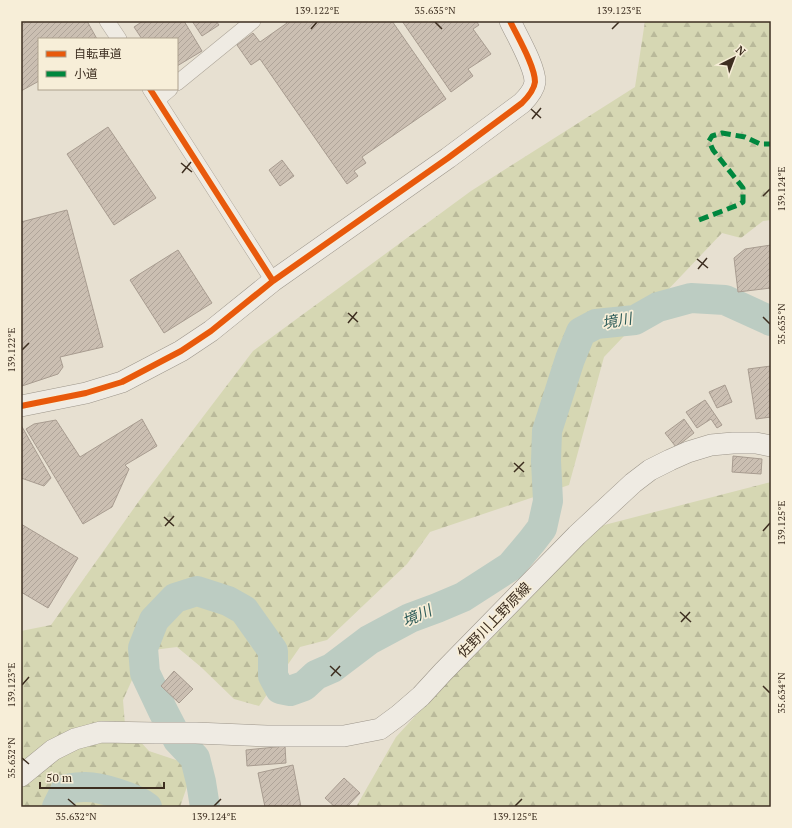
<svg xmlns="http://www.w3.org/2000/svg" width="792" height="828" font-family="'PT Serif','Noto Sans JP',serif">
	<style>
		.forest { fill: url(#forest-firs) }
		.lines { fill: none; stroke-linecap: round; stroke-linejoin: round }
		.river { stroke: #bcccc2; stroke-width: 30 }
		.building { fill: url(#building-hatch); stroke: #a89c90 }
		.street-casing { stroke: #ada599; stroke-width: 16 }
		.secondary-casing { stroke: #9c958a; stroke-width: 22 }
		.street { stroke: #efebe3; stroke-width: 15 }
		.secondary { stroke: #efebe3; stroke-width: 21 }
		.quiet { stroke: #00873e; stroke-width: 5; stroke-dasharray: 10 5; stroke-linecap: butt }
		.cycleway-casing { stroke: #f7eed8; stroke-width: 8 }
		.cycleway { stroke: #e8590c; stroke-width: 6 }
		.ticks { fill: none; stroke: #3d2e20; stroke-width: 1.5 }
		.labels { text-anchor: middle; stroke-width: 3.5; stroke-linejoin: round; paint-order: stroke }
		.street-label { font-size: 14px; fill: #3d2e20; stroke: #f7eed8 }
		.water-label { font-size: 15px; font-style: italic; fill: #2f5d5a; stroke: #f7eed8 }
		.neatline { fill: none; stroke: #3d2e20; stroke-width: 1.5 }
		.ticks-label { font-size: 10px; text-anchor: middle; fill: #3d2e20 }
	</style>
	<defs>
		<pattern id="forest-firs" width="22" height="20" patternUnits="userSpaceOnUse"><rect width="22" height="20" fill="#d6d7b3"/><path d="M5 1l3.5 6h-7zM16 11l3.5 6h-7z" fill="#b9b99a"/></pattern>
		<pattern id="building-hatch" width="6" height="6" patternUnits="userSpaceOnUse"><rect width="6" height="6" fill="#cbbfb2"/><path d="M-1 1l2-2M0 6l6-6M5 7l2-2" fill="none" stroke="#afa499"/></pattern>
	</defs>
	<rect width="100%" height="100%" fill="#e7e0d1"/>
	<path class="forest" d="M645,21H771V220L763,221L741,238L722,233L604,357L569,485L430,532L407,564L327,640L300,647L259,706L234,699L201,667L177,647L145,651L123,700L125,725L149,751L194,766L180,807H97L95,806V807H21V631L51,625L139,501L253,351L471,191L635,87Z
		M771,482V807H356L396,737L449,679L577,532Z"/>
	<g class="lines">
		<path class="river" d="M57,807L66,789C72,788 78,787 84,787C99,786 136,798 147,807
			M205,807L201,782L195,758L178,740L163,711L145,673L143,648L154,620L175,598L197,591L228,601L244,610L273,651V676L280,689L290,691L304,686L316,675L332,668L369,640L410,618L437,608L463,597L511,566L532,541L542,528L548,501L546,461L547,431L570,359L581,332L596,324L635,320L658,307L691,298L725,300L771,321"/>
	</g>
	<path class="building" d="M21,21H87L97,39H39V81L21,91Z
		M143,21H184L202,51L177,66V39H142L134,27Z
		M192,21H216L219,25L202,36Z
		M286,21H392L446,99L362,157L366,163L354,171L358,176L347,184L260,59L251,65L237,45L253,33L260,42L287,23Z
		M402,21H476L479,25L473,29L491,54L468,69L473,76L451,92Z
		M108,127L156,198L114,225L67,154Z
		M282,160L294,176L280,186L269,170Z
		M67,210L103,347L60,357L63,367L58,374L22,386L21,383V222Z
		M771,245V288L738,292L734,258L745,249Z
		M178,250L212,303L164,333L130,280Z
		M771,366V417L756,419L748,369Z
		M725,385L732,402L717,408L709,392Z
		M705,400L722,425L717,428L711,419L697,428L686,412Z
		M142,419L157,446L125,465L129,469L112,507L83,524L26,429L34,424L56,420L80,457Z
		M684,419L694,433L676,447L665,433Z
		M21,425L51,478L44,486L21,478Z
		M733,456L762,459L761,474L732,472Z
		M21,524L78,558L48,608L21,592Z
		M174,671L193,689L179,703L161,686Z
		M285,746L286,763L247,766L246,750Z
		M293,765L301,807H265L258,773Z
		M344,778L360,793L347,807H335L325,798Z"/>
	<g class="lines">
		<defs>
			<path id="street" d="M107,21L119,39
				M177,83L253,21
				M150,89L273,281
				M157,100L170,89"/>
			<path id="secondary" d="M21,406L86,393L122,382L181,351L211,331L273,281L448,158L522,103C527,98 534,90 535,82C535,66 517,36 510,21
				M21,776L53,750L75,739L101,732L155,733H196L267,736H344L380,729L399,715L421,696L443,672L577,535L633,483L650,470L670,460L688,452L711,445L733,443H756L771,446"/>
		</defs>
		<use href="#street" class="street-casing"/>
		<use href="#secondary" class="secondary-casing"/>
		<use href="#street" class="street"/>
		<use href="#secondary" class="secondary"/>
		<path class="quiet" d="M699,220L738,205L743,202V188L713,150L709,141L712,136L722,133L745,137L760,144H771"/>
		<defs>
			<path id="cycleway" d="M150,89L273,281
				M21,406L86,393L122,382L181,351L211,331L273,281L448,158L522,103C527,98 534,90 535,82C535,66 517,36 510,21"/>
		</defs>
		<use href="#cycleway" class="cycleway-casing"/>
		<use href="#cycleway" class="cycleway"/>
	</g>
	<path class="ticks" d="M435,22L442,29M311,29L317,22M612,29L619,22M531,109L541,118M532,119L541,108M181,163L192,172M182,173L191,162M763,196L770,189M697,259L708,268M698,269L707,258M348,313L358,322M763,317L770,324M348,323L357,312M22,350L29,343M514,463L524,472M514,472L524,462M164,517L174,526M165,526L174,516M763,531L770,523M680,612L691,622M681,622L690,612M330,666L341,676M331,676L340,666M22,685L29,677M763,686L770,693M22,758L29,764M68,799L76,806M214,806L221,799M515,806L522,799"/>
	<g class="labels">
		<g class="street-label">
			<text transform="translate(494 620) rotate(-46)" y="5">佐野川上野原線</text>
		</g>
		<g class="water-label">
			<text transform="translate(617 321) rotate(-10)" y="5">境川</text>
			<text transform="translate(417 616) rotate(-24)" y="5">境川</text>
		</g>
	</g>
	<rect width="792" height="828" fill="none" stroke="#f7eed8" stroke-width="44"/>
	<rect x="38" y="38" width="140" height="52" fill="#f7eed8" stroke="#ada18e"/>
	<rect x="46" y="51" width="20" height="6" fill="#e8590c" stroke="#ada18e"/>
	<text x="74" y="58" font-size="12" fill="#3d2e20">自転車道</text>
	<rect x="46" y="71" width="20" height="6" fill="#00873e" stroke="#ada18e"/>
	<text x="74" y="78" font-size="12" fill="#3d2e20">小道</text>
	<g transform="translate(734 58) rotate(42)" stroke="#f7eed8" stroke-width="3" paint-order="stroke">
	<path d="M0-3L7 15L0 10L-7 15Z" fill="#3d2e20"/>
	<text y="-6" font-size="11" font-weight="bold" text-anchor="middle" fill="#3d2e20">N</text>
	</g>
	<path d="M40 782v6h124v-6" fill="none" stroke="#3d2e20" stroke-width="2"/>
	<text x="46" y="782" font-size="12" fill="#3d2e20" stroke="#f7eed8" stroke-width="3" paint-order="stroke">50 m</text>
	<rect x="22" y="22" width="748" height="784" class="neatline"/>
	<g class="ticks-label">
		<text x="317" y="14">139.122°E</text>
		<text x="435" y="14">35.635°N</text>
		<text x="619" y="14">139.123°E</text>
		<text transform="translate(781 189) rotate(-90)" y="4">139.124°E</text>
		<text transform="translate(781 324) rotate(-90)" y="4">35.635°N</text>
		<text transform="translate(11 350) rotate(-90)" y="4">139.122°E</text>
		<text transform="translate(781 523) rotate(-90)" y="4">139.125°E</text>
		<text transform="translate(11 685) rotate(-90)" y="4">139.123°E</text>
		<text transform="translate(781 693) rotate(-90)" y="4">35.634°N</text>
		<text transform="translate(11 758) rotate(-90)" y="4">35.632°N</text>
		<text x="76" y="820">35.632°N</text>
		<text x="214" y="820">139.124°E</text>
		<text x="515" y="820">139.125°E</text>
	</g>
</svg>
